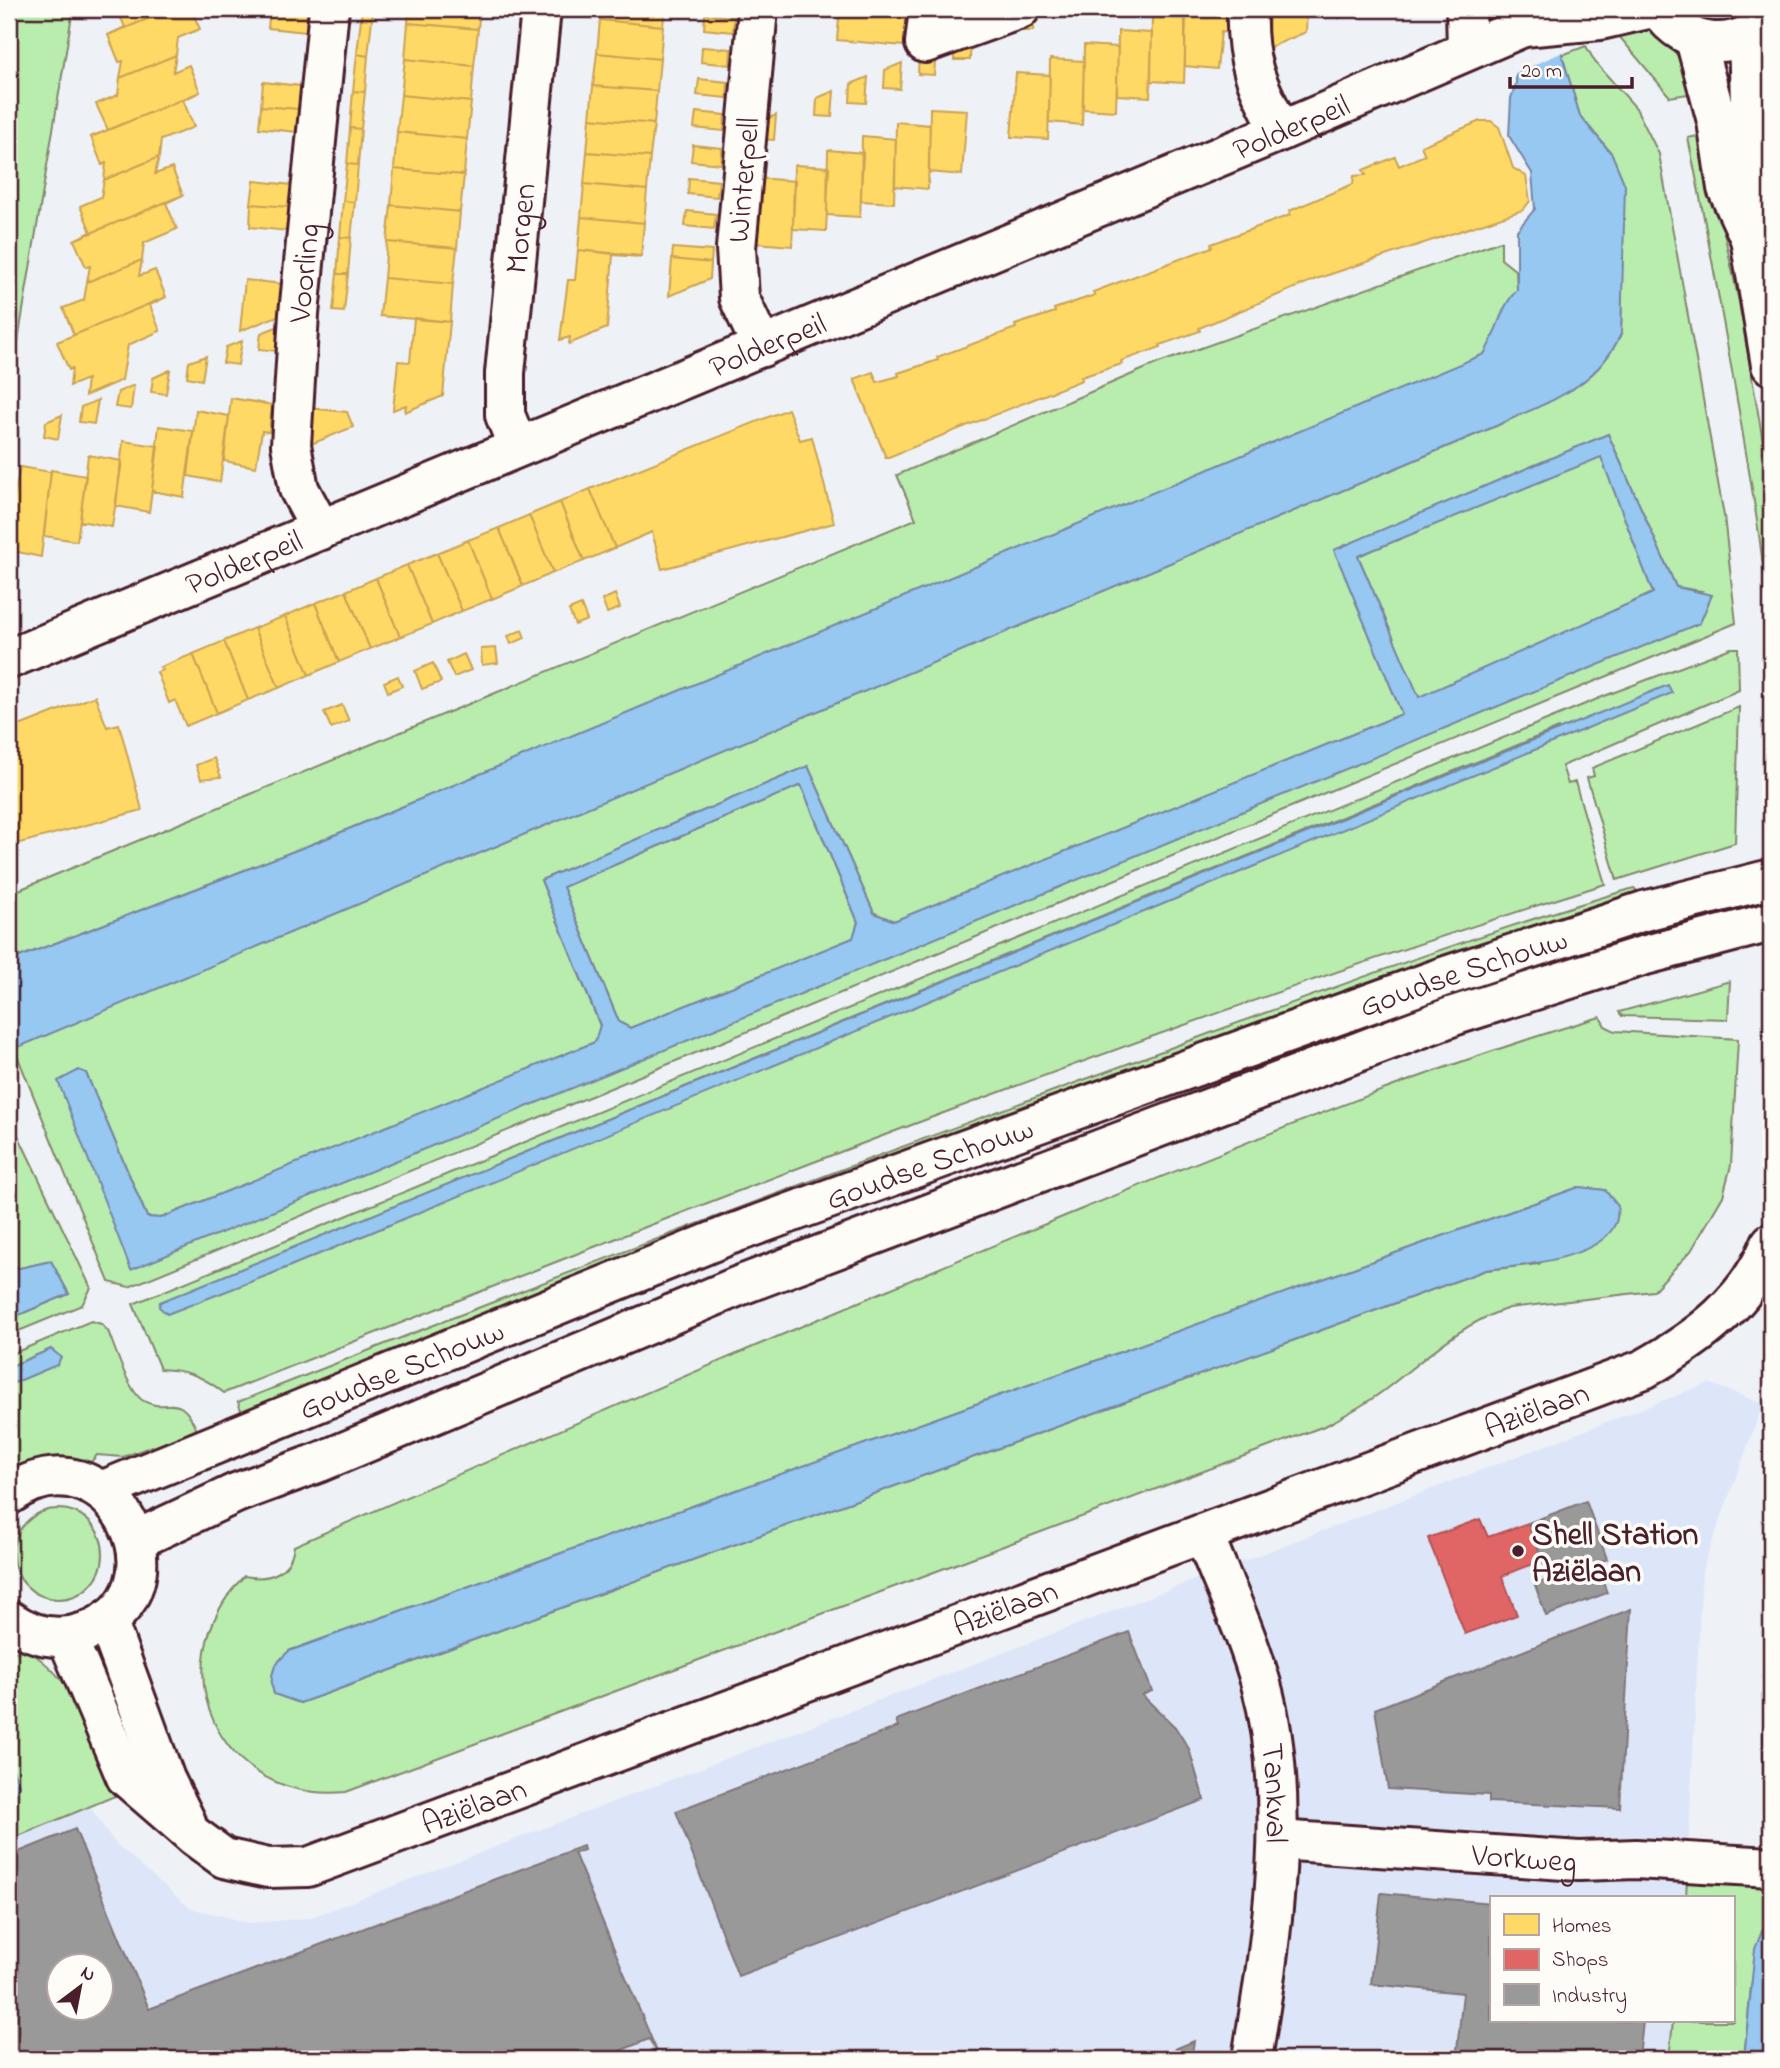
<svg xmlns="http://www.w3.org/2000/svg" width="1780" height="2068" font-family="'Indie Flower',sans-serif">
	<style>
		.built { fill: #dde6f8; fill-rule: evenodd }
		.green { fill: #b9edae; stroke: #82866c; stroke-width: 2; fill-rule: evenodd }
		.water { fill: #96c8f2; stroke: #7884a2; stroke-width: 2; fill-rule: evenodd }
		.pier { fill: #eef2f7 }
		.homes { fill: #ffd966; stroke: #c9a154; stroke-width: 2 }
		.shops { fill: #e06666; stroke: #b35154; stroke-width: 2 }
		.industry { fill: #999; stroke: #817478; stroke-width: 2; fill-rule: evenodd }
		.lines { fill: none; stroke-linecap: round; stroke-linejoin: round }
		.street-casing { stroke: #4a1f2b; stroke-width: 44 }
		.secondary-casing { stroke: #4a1f2b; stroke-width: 44 }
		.street { stroke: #fdfcf7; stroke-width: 38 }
		.secondary { stroke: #fdfcf7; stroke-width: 38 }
		.poi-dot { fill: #4a1f2b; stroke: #fdfcf7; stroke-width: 2.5 }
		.labels { text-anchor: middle; stroke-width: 7; stroke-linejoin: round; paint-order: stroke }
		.street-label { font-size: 32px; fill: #4a1f2b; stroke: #fdfcf7 }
		.poi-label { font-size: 32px; font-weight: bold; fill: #4a1f2b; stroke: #fdfcf7; text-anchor: start }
	</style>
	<rect width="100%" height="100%" fill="#eef2f7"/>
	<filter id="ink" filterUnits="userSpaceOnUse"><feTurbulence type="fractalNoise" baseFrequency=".0143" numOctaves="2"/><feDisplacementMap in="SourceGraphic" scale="14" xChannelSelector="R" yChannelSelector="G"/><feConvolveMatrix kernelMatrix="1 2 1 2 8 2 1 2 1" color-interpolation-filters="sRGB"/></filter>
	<g filter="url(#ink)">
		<path class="built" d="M1709,1383L1763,1404L1702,1570L1686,1898H1491V2021H1673L1669,2059H9V1840L90,1807L115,1843L190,1908L250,1923L309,1918ZM60,1966H102V2008H60Z"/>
		<path class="green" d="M9,9H73L9,395Z
			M1641,26C1675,43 1681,58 1694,93L1670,97L1618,35Z
			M1586,46L1595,62L1636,108L1659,154L1724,516L1736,623L129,1287L109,1282L14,1048L1496,426L1573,389L1621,334L1622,283L1612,154L1580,116L1562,55ZM1608,434L1676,587L1701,591L126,1257L86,1073L147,1217L161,1218L595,1042L600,1026L541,880L808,766L874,913L894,921L1402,714L1335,550Z
			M1703,135L1739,302L1771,488V657C1767,568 1751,482 1736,394C1721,309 1706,223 1688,138Z
			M1501,241V259L1516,271L1517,290C1500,308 1502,336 1485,353C1477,361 1460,366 1450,371L320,841L9,961V894L916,519L897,475L1156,364Z
			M1601,456L1653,593L1419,698L1358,556Z
			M1731,648H1738L1739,690L1562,766L1568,784L1575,782L1605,884C1137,1030 679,1213 224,1393C203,1376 186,1370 160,1369L133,1304L1607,695ZM1559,728L271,1274L195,1288Z
			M1739,707L1735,843L1617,880L1587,778L1594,776L1592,768Z
			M1771,717V835L1768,836Z
			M801,785L858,922L853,938L630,1028L619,1022L563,887Z
			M1634,888L1639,893L243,1415L238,1402C523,1289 809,1180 1097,1075C1274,1010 1452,941 1634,888Z
			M1730,981L1728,1019L1622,1016L1619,1012Z
			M1600,1017L1605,1026L1615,1031L1738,1039L1731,1165L1723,1196L1691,1251L1653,1291L1509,1308C1462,1323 1429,1355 1391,1385C1371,1401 1349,1413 1327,1425L346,1792C218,1804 157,1667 244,1576C270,1581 290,1573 294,1546C556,1432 818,1317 1082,1209C1253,1140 1423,1069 1600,1017ZM1579,1187L1605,1190L1539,1264L1486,1270L331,1692L300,1703L274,1694C268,1675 274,1664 289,1651Z
			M9,1116L91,1288L82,1305L9,1335V1319L69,1294L51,1261L20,1268L9,1266Z
			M91,1321L101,1324L108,1331C115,1348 128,1390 142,1400C168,1416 179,1386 198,1433L162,1452L152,1446L123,1457L97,1455L91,1462C62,1457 36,1455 9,1469V1385L56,1365L51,1349L9,1367V1355Z
			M13 1554a45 45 0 1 1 90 0a45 45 0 1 1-90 0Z
			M9,1649L15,1652L27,1650C81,1683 93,1740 115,1796L9,1840V1805L19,1785L9,1761Z
			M1687,1878L1771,1883V1925L1764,1926L1751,1986L1744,2059H1669L1673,2021H1733V1898H1686Z"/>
		<path class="water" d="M1517,9H1563L1562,55L1580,116L1612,154L1625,185L1621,334C1595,390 1548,401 1496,426L9,1051V961L320,841L1484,354C1497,334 1500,307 1517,290V230L1535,209L1532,173L1509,136L1511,98L1516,84Z
			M1608,434L1676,587L1712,595L1700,623L131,1270L58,1081L79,1070L86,1073L147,1217L161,1218L595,1042L600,1025L541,880L808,766L874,913L894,921L1402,714L1334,550ZM1601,457L1653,593L1419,697L1358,556ZM801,785L858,922L853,938L630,1028L619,1022L563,887Z
			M1668,685L1672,693L271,1274L167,1314L159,1307L160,1302Z
			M1579,1187L1605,1190L1618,1206C1617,1211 1618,1218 1616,1222C1603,1259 1519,1266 1486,1270L331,1692L300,1703L274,1694C268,1675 274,1664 289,1651Z
			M51,1261L69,1294L9,1319V1266L20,1268Z
			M51,1349L61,1357L57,1365L9,1385V1367Z
			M1771,1628V1809H1763V1736Z
			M9,1761L19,1785L9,1805Z
			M1771,1925V2059H1744L1755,1949L1764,1926Z"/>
		<path class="pier" d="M1513,9H1567L1565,51L1512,75Z"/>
		<path class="homes" d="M117,9H172L108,35L125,27Z
			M172,9H191L200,29L178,38L176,55L120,78L123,61L119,62L108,35Z
			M270,9H308L306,32L268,28Z
			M362,9H373L372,19L361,18Z
			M409,9H480L478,29L408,23Z
			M601,9H665L663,26L600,20Z
			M772,9H802L801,17L771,14Z
			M840,9L907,12L904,46L837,40Z
			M870,9H908L907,12Z
			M1035,9L1033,31H1018L1020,14Z
			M1185,9H1232L1231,33L1221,32L1217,69L1185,66Z
			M1269,9H1307L1306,32L1268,48Z
			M1339,9H1362L1339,18Z
			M705,14L734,17L733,32L704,29Z
			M1152,17L1186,19L1184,83L1151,81Z
			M361,18L372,19L368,56L357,54Z
			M600,20L663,26L660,59L597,53Z
			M408,23L478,29L474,66L405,59Z
			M1118,31L1152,33L1150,97L1117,95Z
			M971,34L970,60H954L955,41Z
			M1084,45L1118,47L1116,111L1083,109Z
			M702,47L731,49L730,65L701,62Z
			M936,49L934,75L918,74L919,55Z
			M597,53L660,59L657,91L593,86Z
			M357,54L368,56L365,92L353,91Z
			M176,55L173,72L189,65L200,92L91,137H90L108,130L96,104L118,95L120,78Z
			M405,59L474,66L471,102L401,95Z
			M1050,59L1084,61L1082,125L1049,122Z
			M902,63L900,89L884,88L885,70Z
			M1016,73L1050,75L1048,139L1011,137Z
			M868,77L866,103L850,102L851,84Z
			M699,79L728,82L727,98L697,95Z
			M263,82L301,86L299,109L261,106Z
			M593,86L657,91L654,124L590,118Z
			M353,91L365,92L361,129L350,128Z
			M834,91L832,117L816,116L817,98Z
			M200,92L183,100L194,127L161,140L159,157L104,180L106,163L102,165L91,137Z
			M401,95L471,102L467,139L397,132Z
			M261,106L299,109L297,132L259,128Z
			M930,108L967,110L962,175L929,172Z
			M696,112L725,115L724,131L694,128Z
			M776,115L774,140L761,139V121Z
			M590,118L654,124L650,157L587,152Z
			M1480,121H1491L1499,127L1513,168L1526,176L1530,201L1523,210L1316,279L1199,328L1200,331L1160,345L1161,347L1121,361L1122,364L1081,377L1082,380L886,458L854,379L873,372L877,382L899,376L898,373L938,360L937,357L1016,328L1015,325L1055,312L1054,309L1095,295L1093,292L1212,247L1211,244L1290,215L1289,211L1353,184L1354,176L1366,175L1363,170L1395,157L1399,166L1425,155L1421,146Z
			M896,122L930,125L928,189L895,186Z
			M350,128L361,129L358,165L347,164Z
			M397,132L467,139L464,175L394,169Z
			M862,136L896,139L894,203L861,201Z
			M693,145L722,148L721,164L691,161Z
			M828,150L863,153L860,217L827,215Z
			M587,152L650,157L647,190L584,184Z
			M159,157L155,174L172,168L183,195L74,240L91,232L80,206L101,197L104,180Z
			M347,164L358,165L355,202L343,201Z
			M794,165L829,167L826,231L793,229Z
			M394,169L464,175L460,212L391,205Z
			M689,178L719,181L717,197L688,194Z
			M756,178L795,181L792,246L756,243L758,206Z
			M254,181L292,185L290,207L251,204Z
			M584,184L647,190L644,223L581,217Z
			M183,195L166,203L177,229L144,243L142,260L87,282L90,266L86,267L74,240Z
			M343,201L355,202L351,238L340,237Z
			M251,204L290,207L288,231L250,227Z
			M391,205L460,212L457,248L387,242Z
			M687,211L716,214L714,229L685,226Z
			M581,217L644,223L641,256L578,250Z
			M340,237L351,238L348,274H337Z
			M387,242L457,248L453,284L384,278Z
			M673,248L712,251L711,263L672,259Z
			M578,250L641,257L613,255L607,328L569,344L570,337L560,340L568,280H575Z
			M672,259L711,263L710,279L669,296Z
			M142,260L139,276L155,270L166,297L57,342L74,335L63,308L84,300L87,282Z
			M337,274H348L344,312L333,311Z
			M384,278L453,284L450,322L380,316Z
			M245,280L283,284L280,315L240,331Z
			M166,297L150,305L160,331L128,345L122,380L85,396L87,379L70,386L72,368L69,370L57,342Z
			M414,318L450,322L443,396L405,412L406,405L393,410L398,361L410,362Z
			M279,326L277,351L259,349L261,333Z
			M242,341L238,365L223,363L226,347Z
			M206,356L202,380L187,377L189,362Z
			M170,370L166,394L151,392L153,378Z
			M134,385L131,409L115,407L118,392Z
			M231,398L272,405L269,432L262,431L256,467L224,461Z
			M98,400L94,424L79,422L81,407Z
			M308,408L347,412L353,427L304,447Z
			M788,409L800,440L812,437L834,523L662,569L652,532L615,548L590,489Z
			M196,410L229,416L220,482L188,476Z
			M62,415L58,439L44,436L46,422Z
			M159,426L193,431L184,497L152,491Z
			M123,441L158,446L149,512L116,506Z
			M88,455L122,461L112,527L80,521Z
			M20,467L51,472L41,557L9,550L12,507Z
			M51,470L86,476L77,541L44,536Z
			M590,489L615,548L584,561L560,502Z
			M560,502L584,561L553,573L529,515Z
			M9,506L13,507L9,536Z
			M529,515L553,573L523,586L499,528Z
			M499,528L523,586L492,599L468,540Z
			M468,540L492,599L462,611L437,553Z
			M437,553L462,611L432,624L407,565Z
			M407,565L432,624L400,637L376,578Z
			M376,578L400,637L370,649L346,591Z
			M346,591L370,649L339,662L315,603Z
			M615,594L620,608L607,613L602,600Z
			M315,603L339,662L309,675L285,616Z
			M581,605L587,620L575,625L569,610Z
			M285,616L309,675L279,688L254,628Z
			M254,628L279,688L248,700L224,641Z
			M522,630L525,638L511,644L508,636Z
			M224,641L248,700L217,713L193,654Z
			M496,648L498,663L482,665L481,649Z
			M193,654L217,713L186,726L175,700L169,703L157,672L163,670L160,667Z
			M464,654L471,670L454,677L447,662Z
			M433,663L441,682L422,689L415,671Z
			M398,676L402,686L388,692L384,682Z
			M95,696L107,727L119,724L142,810L9,846V730Z
			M342,705L349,721L331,728L324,712Z
			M214,758L221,777L201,779L196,765Z"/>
		<path class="shops" d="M1480,1519L1488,1537L1528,1523L1543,1560L1502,1576L1517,1615L1465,1634L1428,1538Z"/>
		<path class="industry" d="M1586,1501L1607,1559L1596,1564L1607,1593L1546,1616L1535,1585L1550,1579L1528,1523Z
			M1631,1609L1620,1808L1489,1802V1795L1388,1789L1375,1709Z
			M1129,1632L1152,1691L1142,1695L1175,1727L1189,1749L1204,1800L738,1976L676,1811L898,1727L896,1720Z
			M75,1829L149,2009L583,1846L584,1850L574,1853L657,2052L649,2039L600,2059H9V1856ZM60,1966H102V2008H60Z
			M1381,1893L1491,1903V2021H1643L1639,2059H1456L1463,1993L1371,1984Z
			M1194,2041L1191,2059H1151Z"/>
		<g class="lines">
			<defs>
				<g id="street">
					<path d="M758,9L736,248L739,298L762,347"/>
					<path d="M929,9L925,43L1020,9"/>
					<path d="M1247,9C1245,63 1257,85 1281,131"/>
					<path d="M1466,9L1467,50"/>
					<path d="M1523,27L1600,20L1648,9"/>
					<path id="s1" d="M518,447L505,415V373L541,9"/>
					<path id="s2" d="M321,530L299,489L291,445L299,314L329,9"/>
					<path id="s3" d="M9,659L1281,131L1523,27L1548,9"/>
					<path id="s4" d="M1204,1535C1223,1584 1247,1633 1261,1684C1294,1802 1271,1940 1252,2059"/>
					<path id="s5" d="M1278,1840L1579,1861L1636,1859L1771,1867"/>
				</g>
				<g id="secondary">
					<path d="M1659,9C1686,49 1738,54 1771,17"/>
					<path d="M1748,36L1751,135L1756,184L1750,238L1771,365"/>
					<path d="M1695,39L1717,121L1727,188L1750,238"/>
					<path id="s6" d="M101,1491L729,1235L1443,977L1644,911L1771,879"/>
					<path d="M9,1495C109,1423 197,1591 85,1632C58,1642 32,1636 9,1620"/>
					<path d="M136,1540L236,1493L320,1462L741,1285L1456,1015L1642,956L1771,922"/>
					<path d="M107,1620L165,1779L186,1822"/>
					<path id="s7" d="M67,1637L126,1777L194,1836L224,1858L268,1868L308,1867L1644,1369C1699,1338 1747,1303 1771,1243"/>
				</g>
			</defs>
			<use href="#street" class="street-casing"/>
			<use href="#secondary" class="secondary-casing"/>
			<use href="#street" class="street"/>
			<use href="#secondary" class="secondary"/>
		</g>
	</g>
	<circle class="poi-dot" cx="1518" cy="1551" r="7"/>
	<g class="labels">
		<g class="street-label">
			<text dy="11" stroke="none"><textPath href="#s3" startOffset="1388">Polderpeil</textPath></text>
			<text transform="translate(742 180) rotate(-85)" y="11">Winterpell</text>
			<text dy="11" stroke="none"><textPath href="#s1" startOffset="222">Morgen</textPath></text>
			<text dy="11" stroke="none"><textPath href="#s2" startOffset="264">Voorling</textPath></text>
			<text dy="11" stroke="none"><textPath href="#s3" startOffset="821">Polderpeil</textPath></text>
			<text dy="11" stroke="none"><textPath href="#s3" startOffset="254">Polderpeil</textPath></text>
			<text dy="11" stroke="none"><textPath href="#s6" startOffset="1458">Goudse Schouw</textPath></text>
			<text dy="11" stroke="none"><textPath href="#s6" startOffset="891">Goudse Schouw</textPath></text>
			<text dy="11" stroke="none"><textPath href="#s6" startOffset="324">Goudse Schouw</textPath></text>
			<text dy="11" stroke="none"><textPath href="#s7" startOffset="1675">Aziëlaan</textPath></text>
			<text dy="11" stroke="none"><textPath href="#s7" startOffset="1108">Aziëlaan</textPath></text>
			<text dy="11" stroke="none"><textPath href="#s4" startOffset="270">Tankval</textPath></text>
			<text dy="11" stroke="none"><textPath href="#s7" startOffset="541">Aziëlaan</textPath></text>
			<text dy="11" stroke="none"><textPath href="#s5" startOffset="247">Vorkweg</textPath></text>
		</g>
		<g class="poi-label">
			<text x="1532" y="1544">Shell Station<tspan x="1532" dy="37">Aziëlaan</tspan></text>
		</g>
	</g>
	<rect width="1780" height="2068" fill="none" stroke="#fdfcf7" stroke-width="35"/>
	<rect x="18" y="18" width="1745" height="2033" fill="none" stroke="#4a1f2b" stroke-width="2.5" filter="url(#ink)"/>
	<rect x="1490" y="1896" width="245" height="126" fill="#fdfcf7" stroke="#b5a4a5" stroke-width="2"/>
	<rect x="1504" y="1914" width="35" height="21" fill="#ffd966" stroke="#b5a4a5" stroke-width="2"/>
	<text x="1552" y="1932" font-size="21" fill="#4a1f2b">Homes</text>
	<rect x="1504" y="1949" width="35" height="21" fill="#e06666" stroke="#b5a4a5" stroke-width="2"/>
	<text x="1552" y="1966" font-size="21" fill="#4a1f2b">Shops</text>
	<rect x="1504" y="1984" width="35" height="21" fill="#999999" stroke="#b5a4a5" stroke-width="2"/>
	<text x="1552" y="2002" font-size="21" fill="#4a1f2b">Industry</text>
	<g transform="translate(80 1987) rotate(32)"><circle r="33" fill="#fdfcf7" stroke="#b5a4a5" stroke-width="2"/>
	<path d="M0-5L12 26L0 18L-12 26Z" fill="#4a1f2b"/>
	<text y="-10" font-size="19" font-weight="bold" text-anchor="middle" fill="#4a1f2b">N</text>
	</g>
	<path d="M1510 77v10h122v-10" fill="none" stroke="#4a1f2b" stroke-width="3.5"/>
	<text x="1521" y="77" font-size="21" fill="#4a1f2b" stroke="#fdfcf7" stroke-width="5" paint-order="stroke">20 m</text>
</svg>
